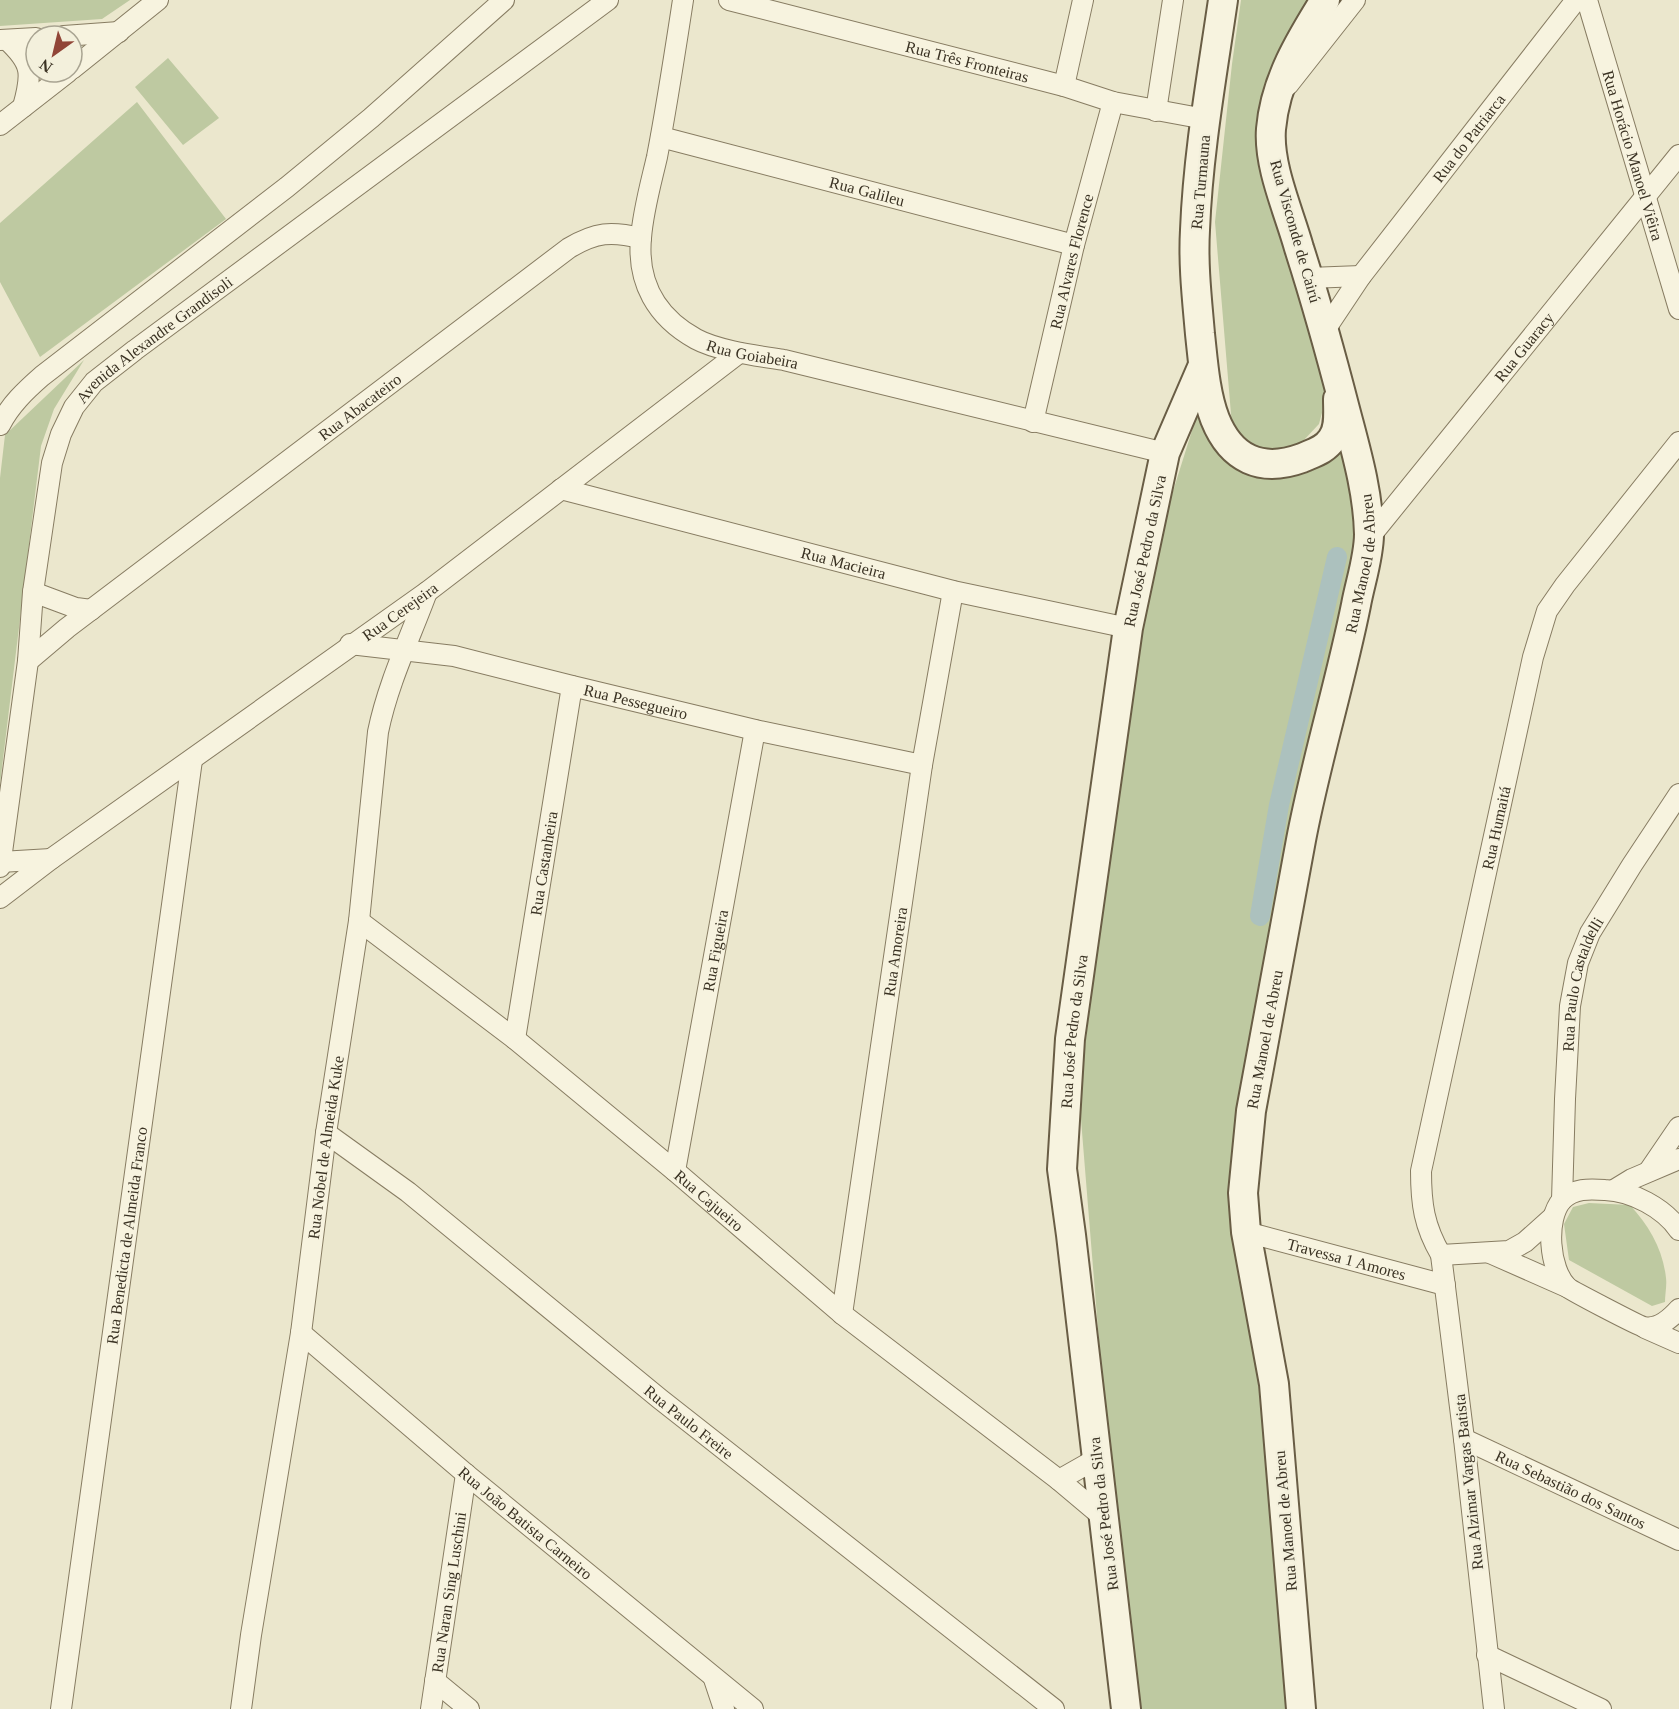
<svg xmlns="http://www.w3.org/2000/svg" width="1679" height="1709" font-family="Georgia,serif">
	<style>
		.green { fill: #bec9a1 }
		.lines { fill: none; stroke-linecap: round; stroke-linejoin: round }
		.canal { stroke: #acc1be; stroke-width: 20 }
		.minor-casing { stroke: #877c62; stroke-width: 22 }
		.secondary-casing { stroke: #695d45; stroke-width: 32 }
		.minor { stroke: #f7f3df; stroke-width: 20 }
		.secondary { stroke: #f7f3df; stroke-width: 28 }
		.labels { text-anchor: middle; stroke-width: 4.5; stroke-linejoin: round; paint-order: stroke }
		.street-label { font-size: 16px; fill: #3a3223; stroke: #f3f0dc }
	</style>
	<rect width="100%" height="100%" fill="#ebe7cd"/>
	<path class="green" d="M0,0H130L102,19L0,26Z
		M1241,0H1316L1277,55L1257,120L1280,231L1327,394L1319,424L1304,440L1280,455L1249,448L1232,426L1215,222L1232,64Z
		M168,58L219,118L183,145L135,87Z
		M137,102L226,219L40,357L0,282V223Z
		M84,360L54,409L41,446L0,784V478L5,435Z
		M1200,405L1236,459L1339,449L1349,470L1359,519L1327,692L1237,1136L1270,1426L1287,1709H1142L1128,1635L1112,1501L1079,1095L1138,620L1164,520Z
		M1589,1203L1630,1205C1649,1226 1663,1249 1666,1278C1667,1285 1665,1294 1665,1302L1652,1306L1569,1260L1564,1224L1573,1207Z"/>
	<g class="lines">
		<path class="canal" d="M1260,916L1279,805L1337,557"/>
		<defs>
			<g id="minor">
				<path id="s1" d="M683,0C675,52 667,105 657,157C651,183 643,211 641,238C637,282 656,317 696,339C718,351 759,356 784,360L1165,453"/>
				<path id="s2" d="M729,0L1064,86L1113,102L1205,119"/>
				<path id="s3" d="M1587,0L1679,309"/>
				<path d="M64,36L119,32"/>
				<path d="M0,40L36,38"/>
				<path d="M7,40C33,64 32,74 23,107"/>
				<path d="M72,69L158,0"/>
				<path d="M1288,85L1355,0"/>
				<path d="M1064,86L1083,0"/>
				<path d="M1156,111L1173,0"/>
				<path d="M0,125L68,72"/>
				<path id="s4" d="M661,137L1074,245"/>
				<path d="M1309,278L1361,276"/>
				<path id="s5" d="M1325,330L1361,276L1576,0"/>
				<path id="s6" d="M1033,422L1074,245L1113,102"/>
				<path d="M0,425C10,405 26,390 42,376L287,187L371,118L504,0"/>
				<path id="s7" d="M561,489L953,591L1128,628"/>
				<path id="s8" d="M1369,538L1679,155"/>
				<path d="M33,592L76,608L91,610"/>
				<path id="s9" d="M350,644L454,656L572,686L755,730L922,765"/>
				<path id="s10" d="M28,661L67,628L569,248C596,232 611,231 641,238"/>
				<path d="M0,862L51,859"/>
				<path id="s11" d="M0,867L28,661L33,592L52,463L61,434L74,407L94,382L135,350L608,0"/>
				<path id="s12" d="M0,898L51,859L427,592L739,353"/>
				<path id="s13" d="M359,921L515,1039L675,1171L842,1314L1059,1480L1103,1517"/>
				<path id="s14" d="M515,1039L572,686"/>
				<path id="s15" d="M326,1133L408,1192L660,1399L1054,1709"/>
				<path id="s16" d="M675,1171L755,730"/>
				<path d="M1649,1171L1679,1127"/>
				<path d="M1614,1190L1632,1179L1679,1159"/>
				<path id="s17" d="M1562,1200L1565,1099L1570,1006L1578,963L1590,933L1632,865L1679,794"/>
				<path d="M1679,1230C1664,1208 1632,1191 1605,1190C1589,1189 1574,1188 1562,1200C1545,1219 1549,1269 1567,1287C1570,1290 1639,1326 1644,1327C1658,1330 1671,1318 1679,1309"/>
				<path id="s18" d="M1246,1232L1445,1285"/>
				<path d="M1490,1253L1567,1287"/>
				<path d="M1441,1255L1509,1251L1525,1242L1553,1217"/>
				<path id="s19" d="M842,1314L922,765L953,591"/>
				<path d="M1645,1328L1679,1343"/>
				<path id="s20" d="M301,1333L466,1474L753,1709"/>
				<path id="s21" d="M1464,1439L1679,1540"/>
				<path d="M1059,1480L1096,1459"/>
				<path d="M1487,1655L1601,1709"/>
				<path d="M714,1679L724,1709"/>
				<path d="M435,1681L469,1709"/>
				<path id="s22" d="M61,1709L192,760"/>
				<path id="s23" d="M241,1709L251,1635L301,1333L326,1133L359,921L378,732C388,683 410,638 427,592"/>
				<path id="s24" d="M431,1709L466,1474"/>
				<path id="s25" d="M1494,1709L1464,1439L1441,1255C1424,1226 1421,1204 1421,1171L1533,657L1547,611L1565,585L1679,442"/>
			</g>
			<g id="secondary">
				<path d="M1223,0C1212,76 1198,153 1195,230C1193,265 1197,299 1200,334C1203,361 1205,393 1215,419C1231,459 1261,473 1302,458C1313,453 1325,450 1332,439C1340,428 1338,413 1338,399"/>
				<path id="s26" d="M1126,1709L1071,1235L1062,1169L1070,1039L1128,628L1165,453L1203,365"/>
				<path id="s27" d="M1301,1709L1274,1384L1246,1232L1243,1193L1251,1111L1301,840C1316,761 1340,684 1356,605C1360,583 1369,557 1369,534C1368,491 1356,451 1345,409C1331,355 1316,301 1299,248C1289,212 1268,166 1271,129C1275,81 1300,40 1325,0"/>
			</g>
		</defs>
		<use href="#minor" class="minor-casing"/>
		<use href="#secondary" class="secondary-casing"/>
		<use href="#minor" class="minor"/>
		<use href="#secondary" class="secondary"/>
	</g>
	<g class="labels">
		<g class="street-label">
			<text dy="6" stroke="none"><textPath href="#s2" startOffset="246">Rua Três Fronteiras</textPath></text>
			<text dy="6" stroke="none"><textPath href="#s5" startOffset="240">Rua do Patriarca</textPath></text>
			<text dy="6" stroke="none"><textPath href="#s3" startOffset="162">Rua Horácio Manoel Viêira</textPath></text>
			<text transform="translate(1200 182) rotate(-85)" y="6">Rua Turmauna</text>
			<text dy="6" stroke="none"><textPath href="#s4" startOffset="213">Rua Galileu</textPath></text>
			<text transform="translate(1296 231) rotate(74)" y="6">Rua Visconde de Cairú</text>
			<text dy="6" stroke="none"><textPath href="#s6" startOffset="165">Rua Alvares Florence</textPath></text>
			<text dy="6" stroke="none"><textPath href="#s11" startOffset="573">Avenida Alexandre Grandisoli</textPath></text>
			<text dy="6" stroke="none"><textPath href="#s8" startOffset="246">Rua Guaracy</textPath></text>
			<text dy="6" stroke="none"><textPath href="#s1" startOffset="423">Rua Goiabeira</textPath></text>
			<text dy="6" stroke="none"><textPath href="#s10" startOffset="418">Rua Abacateiro</textPath></text>
			<text dy="6" stroke="none"><textPath href="#s26" startOffset="1168">Rua José Pedro da Silva</textPath></text>
			<text dy="6" stroke="none"><textPath href="#s7" startOffset="292">Rua Macieira</textPath></text>
			<text dy="6" stroke="none"><textPath href="#s27" startOffset="1161">Rua Manoel de Abreu</textPath></text>
			<text dy="6" stroke="none"><textPath href="#s12" startOffset="492">Rua Cerejeira</textPath></text>
			<text dy="6" stroke="none"><textPath href="#s9" startOffset="292">Rua Pessegueiro</textPath></text>
			<text dy="6" stroke="none"><textPath href="#s25" startOffset="896">Rua Humaitá</textPath></text>
			<text dy="6" stroke="none"><textPath href="#s14" startOffset="178">Rua Castanheira</textPath></text>
			<text dy="6" stroke="none"><textPath href="#s16" startOffset="224">Rua Figueira</textPath></text>
			<text dy="6" stroke="none"><textPath href="#s19" startOffset="366">Rua Amoreira</textPath></text>
			<text dy="6" stroke="none"><textPath href="#s17" startOffset="218">Rua Paulo Castaldelli</textPath></text>
			<text dy="6" stroke="none"><textPath href="#s26" startOffset="682">Rua José Pedro da Silva</textPath></text>
			<text dy="6" stroke="none"><textPath href="#s27" startOffset="675">Rua Manoel de Abreu</textPath></text>
			<text dy="6" stroke="none"><textPath href="#s23" startOffset="568">Rua Nobel de Almeida Kuke</textPath></text>
			<text dy="6" stroke="none"><textPath href="#s13" startOffset="448">Rua Cajueiro</textPath></text>
			<text dy="6" stroke="none"><textPath href="#s22" startOffset="478">Rua Benedicta de Almeida Franco</textPath></text>
			<text dy="6" stroke="none"><textPath href="#s18" startOffset="104">Travessa 1 Amores</textPath></text>
			<text dy="6" stroke="none"><textPath href="#s15" startOffset="464">Rua Paulo Freire</textPath></text>
			<text transform="translate(1468 1482) rotate(-96)" y="6">Rua Alzimar Vargas Batista</text>
			<text dy="6" stroke="none"><textPath href="#s21" startOffset="118">Rua Sebastião dos Santos</textPath></text>
			<text transform="translate(1103 1514) rotate(-97)" y="6">Rua José Pedro da Silva</text>
			<text transform="translate(1285 1521) rotate(-95)" y="6">Rua Manoel de Abreu</text>
			<text dy="6" stroke="none"><textPath href="#s20" startOffset="294">Rua João Batista Carneiro</textPath></text>
			<text dy="6" stroke="none"><textPath href="#s24" startOffset="118">Rua Naran Sing Luschini</textPath></text>
		</g>
	</g>
	<g transform="translate(54 54) rotate(214)"><circle r="28" fill="#f3f0dc" stroke="#a9a492" stroke-width="1.5"/>
	<path d="M0-4.5L10 22L0 15L-10 22Z" fill="#914537"/>
	<text y="-9" font-size="16" font-weight="bold" text-anchor="middle" fill="#3a3223">N</text>
	</g>
</svg>
